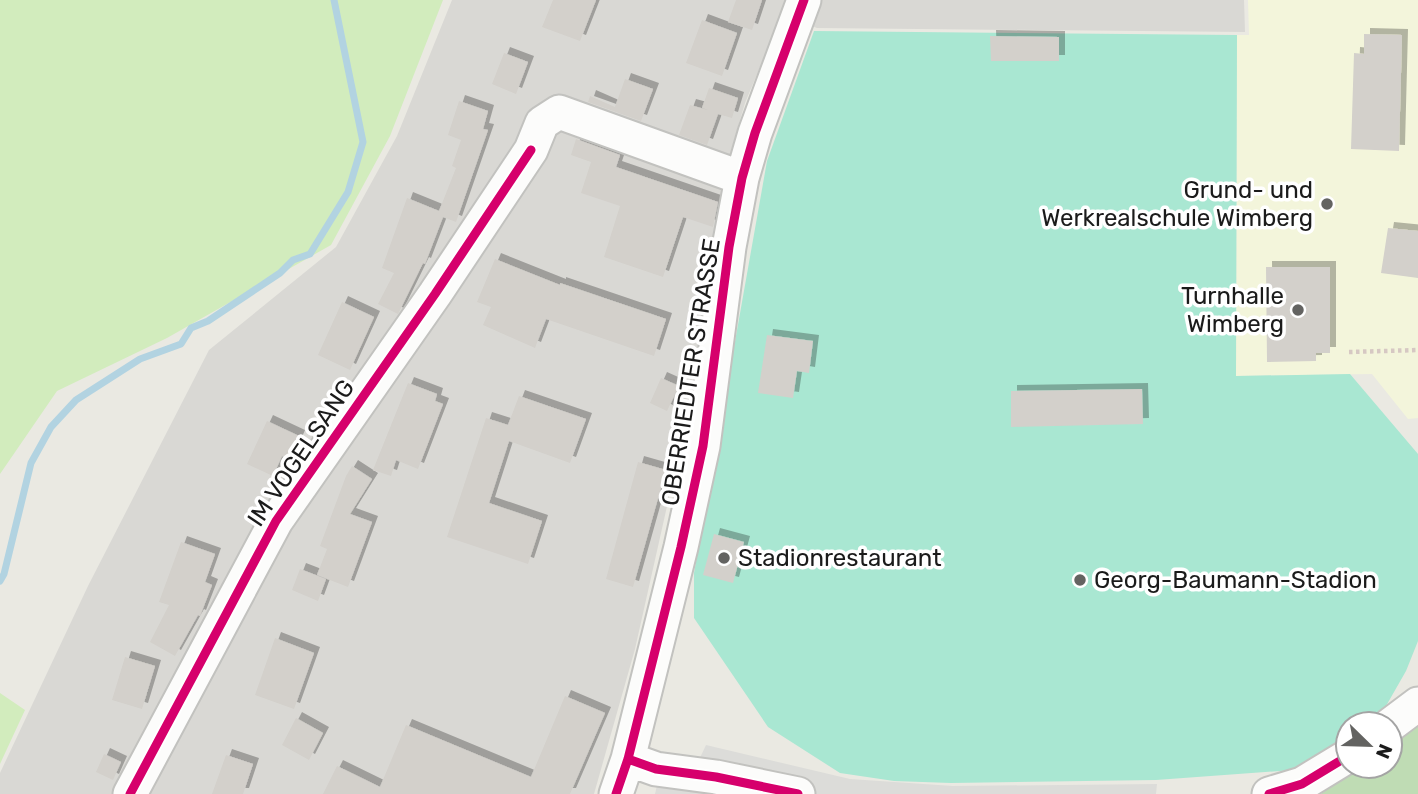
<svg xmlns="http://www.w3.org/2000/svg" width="1418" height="794" font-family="Rubik,sans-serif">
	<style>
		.residential { fill: #d9d8d4 }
		.education { fill: #f3f5db }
		.grass { fill: #d2ecbd }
		.forest { fill: #bfdcb4 }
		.pitch { fill: #a9e7d2 }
		.parking { fill: #dcdcd9 }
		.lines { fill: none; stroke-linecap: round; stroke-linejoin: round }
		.stream { stroke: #b2d3e1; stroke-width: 7 }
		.building { fill: #d3d0cb; filter: url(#shadow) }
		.minor-casing { stroke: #c2c2bf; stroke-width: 37 }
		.path { stroke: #d6c8c3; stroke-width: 4.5; stroke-dasharray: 3.5 3.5; stroke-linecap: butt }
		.minor { stroke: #fcfcfb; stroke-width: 33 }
		.cycleway-casing { stroke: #fff; stroke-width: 13 }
		.cycleway { stroke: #d6006c; stroke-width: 9 }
		.poi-dot { fill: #636361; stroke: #fff; stroke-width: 2.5 }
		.labels { text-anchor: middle; stroke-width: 7; stroke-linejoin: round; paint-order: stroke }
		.poi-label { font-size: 24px; fill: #1b1b1b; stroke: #fff; text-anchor: end }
		.street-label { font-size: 24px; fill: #1b1b1b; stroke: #fff }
	</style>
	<defs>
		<filter id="shadow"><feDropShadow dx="6" dy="-6" stdDeviation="0" flood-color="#0004"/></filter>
	</defs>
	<rect width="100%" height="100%" fill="#eae9e2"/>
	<path class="residential" d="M452,0H1244L1245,32L817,28L782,14L745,103L728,161L699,349L685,426L635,649L594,794H0V773L88,586L209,350L336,247L397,136Z"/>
	<path class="education" d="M1248,0H1418V418L1408,419L1372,374L1236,376L1237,35H1249Z"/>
	<path class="grass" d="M0,0H443L390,136L331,245L167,338L57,391L0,474Z
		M0,693L25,710L0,764Z"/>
	<path class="forest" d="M1418,718V794H1321L1359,766H1390V741Z"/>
	<path class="pitch" d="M814,31L1237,35L1236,376L1350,374L1418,454V641L1406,671L1382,713L1369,724H1348V740L1307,769L1156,780L951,783L894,781L840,773L768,727L694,618V573L767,161Z"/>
	<path class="parking" d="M706,745L850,779L953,786L1157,784L1156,794H655L665,752L697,764Z"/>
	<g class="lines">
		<path class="stream" d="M0,581L4,574L31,463L51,427L76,400L140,359L181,344L191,328L208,321L280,273L293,260L310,254L348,192L363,142L334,0"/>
	</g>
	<path class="building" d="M553,0H596L580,41L542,27Z
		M736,0H762L752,30L728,22Z
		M702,20L737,33L722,76L686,63Z
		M1364,34L1402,35L1399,151L1351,149L1354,53L1364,54Z
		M990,36L1059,37V61H991Z
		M504,53L528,62L516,94L492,84Z
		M625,79L653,89L641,121L588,102L590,96L615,107Z
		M709,88L738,98L732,118L718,114L707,145L679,135L690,105L708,110L702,108Z
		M459,101L488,111L483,129L488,130L456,222L443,217L425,264L423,263L398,314L378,304L394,273L382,268L407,198L439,211L456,168L452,166L461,140L448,135Z
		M576,139L620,155L616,167L718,202L713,227L683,217L663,277L604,257L620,206L581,193L591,162L571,155Z
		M1388,228L1418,231V278L1381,273Z
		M495,259L560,285V283L666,319L654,356L546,319L535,348L483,325L491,307L477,302Z
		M1266,267H1330V353H1316V361L1267,362Z
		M342,302L374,317L350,370L318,355Z
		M767,335L813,341L809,373L797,371L793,398L758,393Z
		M661,378L679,386L667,411L650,403Z
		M408,383L437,394L435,401L443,404L418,469L396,460L391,476L373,470Z
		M1142,389L1143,424L1011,427V391Z
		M519,396L586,419L570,463L509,441L489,503L542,521L528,564L447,537L486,418L508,425Z
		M267,421L299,436L289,459L282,456L273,476L247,464Z
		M638,462L666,470L633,587L606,579Z
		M352,466L372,479L350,514L372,522L348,587L317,575L327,549L320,546L346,476Z
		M714,534L744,542L733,583L703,575Z
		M181,542L215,554L205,582L212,585L200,616L198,615L175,656L150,642L169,605L159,602Z
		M300,569L326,579L318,601L292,590Z
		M275,638L314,653L294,709L255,695Z
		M125,657L155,666L142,709L112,700Z
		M565,696L605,713L570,794H323L337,766L380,787L406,725L531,777Z
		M296,718L323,733L309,760L282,745Z
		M104,754L121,762L113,780L96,772Z
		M226,755L253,764L243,794H212Z"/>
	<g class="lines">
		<defs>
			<path id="minor" d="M1390,725L1418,704
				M628,759L656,769L716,777L798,794
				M130,794L276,521L435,294L531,150L542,123L559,112L742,178
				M616,794L628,759L681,547L703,446L729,247L742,178L755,133L804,0
				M1269,794L1302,784L1348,756"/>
		</defs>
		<use href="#minor" class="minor-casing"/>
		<path class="path" d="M1349,352L1418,350"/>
		<use href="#minor" class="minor"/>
		<defs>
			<path id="cycleway" d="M628,759L656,769L716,777L798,794
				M130,794L276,521L435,294L531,150
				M616,794L628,759L681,547L703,446L729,247L742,178L755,133L804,0
				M1269,794L1302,784L1348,756"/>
		</defs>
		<use href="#cycleway" class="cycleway-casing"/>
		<use href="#cycleway" class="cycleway"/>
	</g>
	<g class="poi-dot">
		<circle cx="1327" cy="204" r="7"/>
		<circle cx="1298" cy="310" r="7"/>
		<circle cx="724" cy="558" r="7"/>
		<circle cx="1080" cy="580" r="7"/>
	</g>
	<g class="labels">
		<g class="poi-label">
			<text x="1313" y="198">Grund- und<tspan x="1313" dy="28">Werkrealschule Wimberg</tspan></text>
			<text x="1284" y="304">Turnhalle<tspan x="1284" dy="28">Wimberg</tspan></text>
			<text x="738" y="566" text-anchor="start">Stadionrestaurant</text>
			<text x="1094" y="588" text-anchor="start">Georg-Baumann-Stadion</text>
		</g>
		<g class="street-label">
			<text transform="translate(691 372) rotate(-81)" y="8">OBERRIEDTER STRASSE</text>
			<text transform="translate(301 453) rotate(-56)" y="8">IM VOGELSANG</text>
		</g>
	</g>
	<g transform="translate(1369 745) rotate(113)"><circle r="33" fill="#ffffff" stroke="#a4a4a4" stroke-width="2"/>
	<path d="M0-5L12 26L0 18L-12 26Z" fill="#636361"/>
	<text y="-10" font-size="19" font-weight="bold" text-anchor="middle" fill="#1b1b1b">N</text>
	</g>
</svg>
